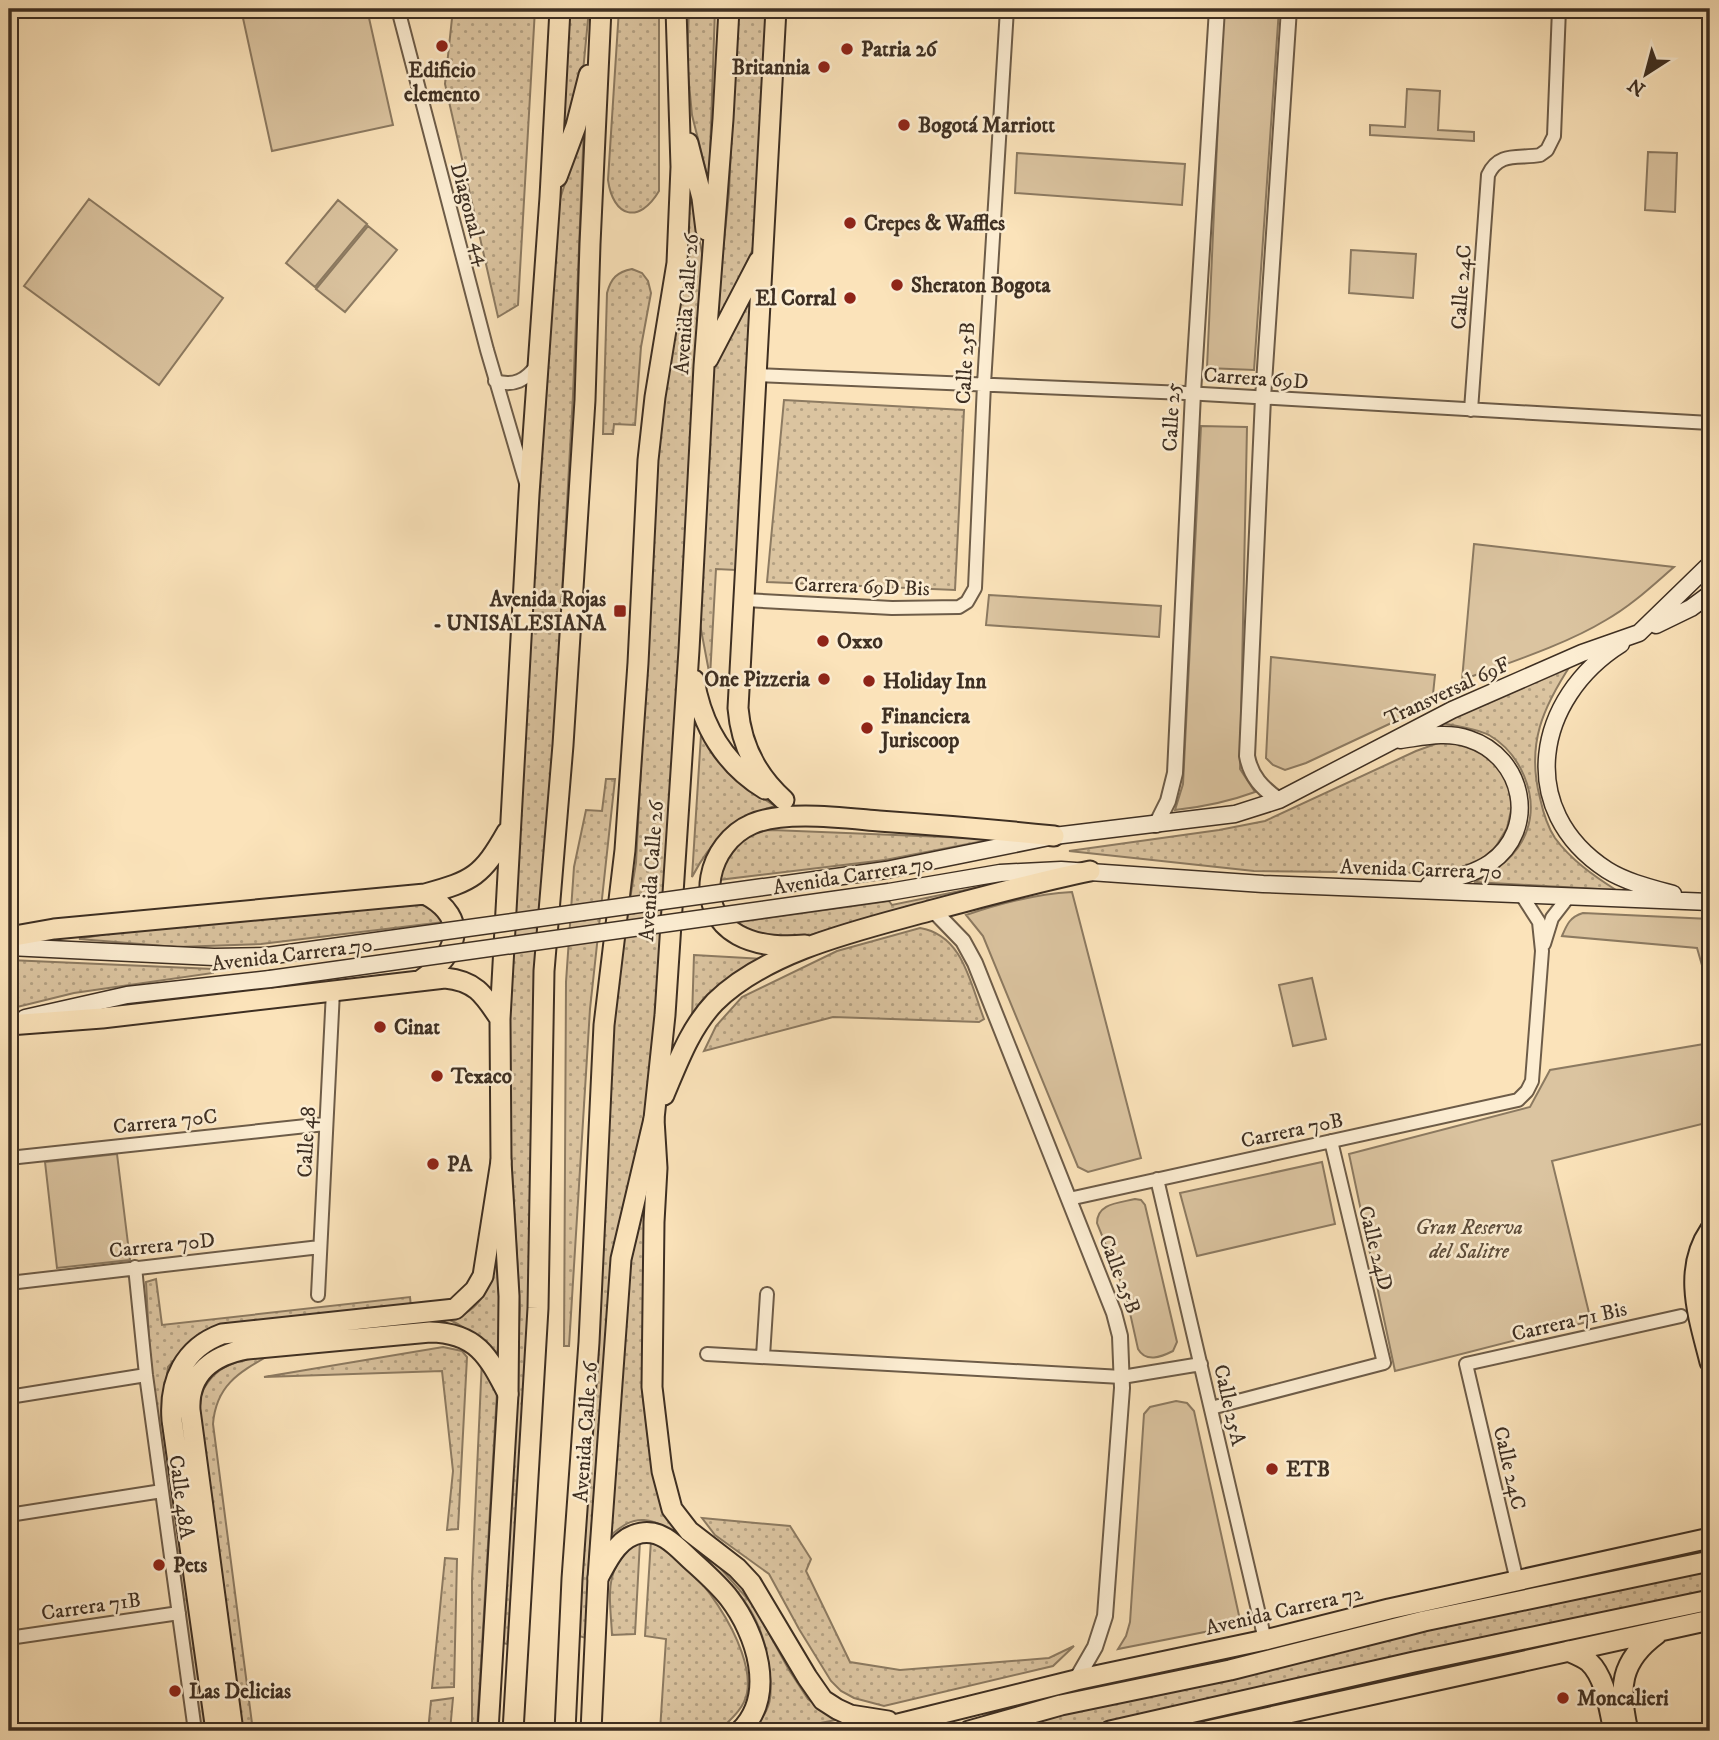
<svg xmlns="http://www.w3.org/2000/svg" width="1719" height="1740" font-family="'IM FELL DW Pica',serif">
	<style>
		.grass { fill: url(#grass-dots); stroke: #8c7a61; stroke-width: 2 }
		.park { fill: #dbc4a0; stroke: #8c7a61; stroke-width: 2 }
		.lines { fill: none; stroke-linecap: round; stroke-linejoin: round }
		.minor-casing { stroke: #6d5c48; stroke-width: 16 }
		.tertiary-casing { stroke: #6d5c48; stroke-width: 18 }
		.secondary-casing { stroke: #3e2f22; stroke-width: 19 }
		.primary-casing { stroke: #3e2f22; stroke-width: 23 }
		.trunk-casing { stroke: #3e2f22; stroke-width: 23 }
		.minor { stroke: #fcedd2; stroke-width: 12 }
		.tertiary { stroke: #fcedd2; stroke-width: 14 }
		.secondary { stroke: #fcedd2; stroke-width: 16 }
		.primary { stroke: #fbe3ba; stroke-width: 19 }
		.trunk { stroke: #fbe3ba; stroke-width: 19 }
		.secondary-bridge-casing { stroke: #3e2f22; stroke-width: 19; stroke-linecap: butt }
		.secondary-bridge { stroke: #fcedd2; stroke-width: 16 }
		.poi-dot { fill: #8f2418; stroke: #fcedd2; stroke-width: 2.5 }
		.labels { text-anchor: middle; stroke-width: 5; stroke-linejoin: round; paint-order: stroke }
		.poi-label { font-size: 21px; font-weight: bold; fill: #3e2f22; stroke: #fcedd2; text-anchor: start }
		.street-label { font-size: 21px; fill: #3e2f22; stroke: #fcedd2 }
		.park-label { font-size: 21px; font-style: italic; fill: #5d4d3b; stroke: #fcedd2 }
	</style>
	<defs>
		<pattern id="grass-dots" width="8" height="8" patternUnits="userSpaceOnUse" patternTransform="scale(1.75)"><rect width="8" height="8" fill="#dbc4a0"/><path d="M2 2h.1M6 6h.1" fill="none" stroke="#b3a082" stroke-width="1.8" stroke-linecap="round"/></pattern>
	</defs>
	<rect width="100%" height="100%" fill="#fbe3ba"/>
	<filter id="stains"><feTurbulence type="fractalNoise" baseFrequency=".00286" numOctaves="4"/><feColorMatrix values="0 0 0 0 .2 0 0 0 0 .09 0 0 0 0 .02 0 0 0 .5 -.17"/></filter>
	<radialGradient id="worn" r=".72"><stop offset=".6" stop-color="#630" stop-opacity="0"/><stop offset="1" stop-color="#630" stop-opacity=".3"/></radialGradient>
	<path class="grass" d="M453,9H535L518,305L498,317L445,84Z
		M569,9H589L582,82L563,144Z
		M619,9H659V191C639,225 613,217 608,180Z
		M689,9H715L709,183L692,115L687,63Z
		M737,9H768L754,247L715,328L729,193Z
		M584,125L573,395L552,775L542,885L532,1292L508,1644L502,1643L520,1308L508,1103L510,986L526,692L559,202Z
		M689,186L703,258L686,564L655,1042L641,1137L612,1258L589,1561L586,1638L579,1636L615,990L636,863L657,463L666,364Z
		M632,269L642,273L648,281L651,293L641,347L635,425L614,424L613,434H603L607,293C611,278 617,272 632,269Z
		M754,284L736,570L716,569L710,677L699,619L710,366Z
		M784,400L964,410L955,590L767,582Z
		M1572,663C1543,707 1526,744 1540,798C1543,812 1547,826 1555,838C1571,860 1594,876 1616,890L1474,882C1496,872 1519,854 1527,830C1539,795 1520,753 1489,735C1475,728 1457,726 1441,723Z
		M701,735C721,766 744,787 775,806C735,818 711,840 692,877Z
		M1441,742L1466,745L1485,754L1501,768L1509,786L1512,806L1507,828L1495,848L1476,864L1434,873L1254,871L1069,851L1219,830L1265,821L1416,751Z
		M606,779H615L590,1009L569,1346H564L566,982L574,867L586,810L602,811Z
		M772,830L994,839L885,860L718,880C720,862 737,837 755,832C760,830 767,830 772,830Z
		M994,884L803,937L767,939L731,923L889,901L892,905Z
		M406,903L435,907L444,922L261,944L177,947L79,939L143,927Z
		M920,928C963,935 970,983 984,1019L979,1022L833,1017L704,1051L716,1026L742,997L837,951Z
		M694,955L765,959L692,1018Z
		M9,960L213,969V973L74,993L9,1009Z
		M653,1163L644,1293L642,1390L650,1454L714,1561L754,1606L789,1670L808,1699L836,1720L779,1731H752C772,1709 773,1696 769,1667C763,1614 736,1587 698,1553C682,1539 666,1522 644,1520C630,1519 621,1527 611,1535L630,1258Z
		M496,1254L500,1312L497,1360C483,1343 471,1330 450,1320C484,1310 490,1285 496,1254Z
		M156,1279L162,1325L410,1297L411,1307L188,1345L168,1367L165,1391L209,1731H199L151,1378L146,1282Z
		M443,1347L462,1351L467,1357L458,1529L447,1530L453,1471L442,1371L264,1377Z
		M268,1356C238,1373 216,1386 213,1424L253,1731H242L198,1403C209,1367 234,1360 268,1356Z
		M482,1359L497,1392L477,1731H472V1581Z
		M702,1518L790,1526L811,1559L806,1571L850,1662L900,1670L1049,1658L1074,1646L1053,1666L884,1706L854,1698L841,1691L831,1681L799,1629L769,1574L715,1535Z
		M651,1540C693,1557 756,1647 747,1693C744,1709 730,1720 719,1731H660L666,1639L645,1636Z
		M640,1541L635,1634L612,1635C610,1594 602,1567 640,1541Z
		M1710,1544V1550L1493,1599H1468Z
		M445,1558L457,1559L454,1687L432,1688Z
		M1710,1567V1592L1088,1731H992L1426,1627Z
		M1710,1606V1611L1183,1731H1156Z
		M1383,1618L1392,1623L988,1717L1036,1698Z
		M453,1698L450,1731H428L431,1701Z"/>
	<path class="park" d="M241,9H367L393,125L272,151Z
		M1223,9H1279L1254,370L1207,368Z
		M1407,89L1440,91L1438,130L1474,132V141L1370,135V125L1405,127Z
		M1648,152L1677,153L1675,212L1645,210Z
		M1017,153L1185,164L1182,205L1015,193Z
		M89,199L223,298L159,385L24,286Z
		M338,200L367,224L315,287L286,263Z
		M368,226L397,250L345,312L316,289Z
		M1351,250L1416,254L1413,298L1349,293Z
		M1201,426L1247,427L1240,769L1255,792C1228,802 1203,807 1175,810L1183,784Z
		M1474,544L1674,567C1652,586 1631,606 1606,620C1565,645 1508,663 1462,680Z
		M989,595L1161,606L1159,637L986,625Z
		M1271,657L1435,675L1432,704L1306,763L1285,770L1273,765L1266,758Z
		M1072,892L1141,1158L1088,1172L1078,1167L983,936L966,915C1001,903 1036,894 1072,892Z
		M1583,913L1710,919V993L1697,948L1562,936C1567,924 1570,917 1583,913Z
		M1312,978L1326,1039L1293,1046L1279,985Z
		M1710,1043V1122L1552,1161L1591,1321L1395,1371L1349,1154L1530,1107L1550,1070Z
		M117,1154L130,1260L57,1268L45,1162Z
		M1322,1162L1335,1224L1197,1256L1180,1193Z
		M1135,1199L1141,1200L1145,1205L1177,1342L1173,1351C1161,1357 1146,1363 1138,1349L1126,1295L1097,1223C1097,1203 1119,1203 1135,1199Z
		M1176,1401L1187,1403L1194,1411L1240,1620L1235,1626L1118,1649L1126,1636L1130,1622L1144,1414L1150,1407Z"/>
	<g class="lines">
		<defs>
			<path id="minor" d="M398,9L487,350L526,483
				M756,375L1185,393L1710,423
				M495,381C514,387 526,380 537,365
				M1471,410L1488,175C1499,151 1519,159 1540,155L1547,150L1554,136L1559,9
				M745,600L892,608L959,607L967,602L975,588L984,384L1007,9
				M1544,944L1552,918L1569,896
				M9,1158L325,1124
				M1157,1179L1265,1640
				M1069,1199L1518,1100L1527,1091L1532,1081L1542,951L1539,922L1521,894
				M135,1267L146,1375L195,1731
				M9,1283L320,1247
				M318,1295L333,991
				M707,1354L1122,1377L1201,1364
				M763,1356L767,1294
				M9,1397L146,1375
				M1211,1408L1384,1363L1331,1141
				M9,1515L162,1491
				M1517,1581L1466,1364L1681,1316
				M9,1638L179,1613"/>
			<path id="tertiary" d="M1279,800C1262,788 1251,777 1247,756L1263,398L1289,9
				M1156,825L1168,801L1175,773L1193,393L1217,9
				M933,910L963,941L975,963L1114,1313L1120,1336L1122,1388L1105,1616L1095,1647L1076,1680"/>
			<path id="secondary" d="M1656,625L1691,608L1710,594
				M1621,644C1535,698 1515,810 1607,870C1626,882 1651,888 1673,894
				M1400,740C1423,737 1446,731 1469,739C1524,757 1539,829 1490,863C1472,875 1449,879 1429,885
				M886,870L1054,836L1235,814L1279,800L1452,710L1582,653L1639,633L1710,564
				M889,892L1000,873L1061,870L1263,884L1710,902
				M9,947L214,957L267,956
				M25,1018L127,995L270,979"/>
			<path id="primary" d="M776,9L738,708C741,745 756,775 784,800
				M688,143L702,198L706,230
				M557,177L576,126L589,75
				M708,359L759,261
				M694,680C702,726 725,765 765,789
				M9,937L54,929L425,894C473,881 482,876 507,832
				M805,945C783,947 758,946 738,935C691,909 708,843 752,824C784,810 844,818 879,821C937,825 996,830 1054,836
				M421,980C456,955 472,919 425,894
				M9,1025L102,1018L445,978C476,981 484,995 500,1019
				M664,1095C678,1062 690,1028 715,1002C768,950 860,930 929,911C983,897 1036,882 1090,871
				M488,1731L508,1394L509,1296L501,1161L500,1019L529,494L550,197L560,9
				M513,1731L538,1308L544,971L563,745L585,400L590,244L601,9
				M565,1731L572,1579L589,1342L604,1025L625,850L638,663L648,460L655,397L677,263L681,167L676,9
				M591,1731L598,1578L621,1259L654,1119L665,1015L689,650L704,366L723,119L729,9"/>
			<path id="trunk" d="M654,1119L657,1168L654,1222L652,1387L662,1471L672,1509L689,1531L737,1568L751,1583L807,1677L823,1700L837,1709L850,1715L888,1721
				M1710,1230C1682,1271 1699,1318 1710,1362
				M598,1578C608,1560 618,1537 641,1533C662,1529 677,1547 691,1560C704,1572 718,1584 729,1598C756,1633 777,1695 740,1731
				M1568,1651C1575,1654 1583,1657 1589,1662C1606,1678 1609,1710 1614,1731
				M216,1731L172,1420C169,1381 184,1348 222,1334L455,1309L475,1290L483,1276L501,1161
				M233,1731L190,1410C188,1373 214,1355 247,1349L430,1332C476,1333 488,1355 508,1394
				M870,1731L1076,1680L1265,1640L1389,1609L1710,1538
				M969,1731L1061,1705L1230,1670L1424,1621L1710,1561
				M1110,1731L1414,1662L1710,1600
				M1207,1731L1710,1620
				M1628,1731C1618,1688 1620,1661 1657,1634"/>
		</defs>
		<use href="#minor" class="minor-casing"/>
		<use href="#tertiary" class="tertiary-casing"/>
		<use href="#secondary" class="secondary-casing"/>
		<use href="#primary" class="primary-casing"/>
		<use href="#trunk" class="trunk-casing"/>
		<use href="#minor" class="minor"/>
		<use href="#tertiary" class="tertiary"/>
		<use href="#secondary" class="secondary"/>
		<use href="#primary" class="primary"/>
		<use href="#trunk" class="trunk"/>
		<defs>
			<path id="secondary-bridge" d="M267,956L886,870
				M270,979L889,892"/>
		</defs>
		<use href="#secondary-bridge" class="secondary-bridge-casing"/>
		<use href="#secondary-bridge" class="secondary-bridge"/>
	</g>
	<g class="poi-dot">
		<circle cx="442" cy="46" r="7"/>
		<circle cx="847" cy="49" r="7"/>
		<circle cx="824" cy="67" r="7"/>
		<circle cx="904" cy="125" r="7"/>
		<circle cx="850" cy="223" r="7"/>
		<circle cx="897" cy="285" r="7"/>
		<circle cx="850" cy="298" r="7"/>
		<rect x="613" y="604" width="14" height="14" rx="3.5"/>
		<circle cx="823" cy="641" r="7"/>
		<circle cx="824" cy="679" r="7"/>
		<circle cx="869" cy="681" r="7"/>
		<circle cx="867" cy="728" r="7"/>
		<circle cx="380" cy="1027" r="7"/>
		<circle cx="437" cy="1076" r="7"/>
		<circle cx="433" cy="1164" r="7"/>
		<circle cx="1272" cy="1469" r="7"/>
		<circle cx="159" cy="1565" r="7"/>
		<circle cx="175" cy="1691" r="7"/>
		<circle cx="1563" cy="1698" r="7"/>
	</g>
	<g class="labels">
		<g class="poi-label">
			<text x="861" y="56">Patria 26</text>
			<text x="810" y="74" text-anchor="end">Britannia</text>
			<text x="442" y="77" text-anchor="middle">Edificio<tspan x="442" dy="24">elemento</tspan></text>
			<text x="918" y="132">Bogotá Marriott</text>
			<text x="864" y="230">Crepes &amp; Waffles</text>
			<text x="911" y="292">Sheraton Bogota</text>
			<text x="836" y="305" text-anchor="end">El Corral</text>
			<text x="606" y="606" text-anchor="end">Avenida Rojas<tspan x="606" dy="24">- UNISALESIANA</tspan></text>
			<text x="837" y="648">Oxxo</text>
			<text x="810" y="686" text-anchor="end">One Pizzeria</text>
			<text x="883" y="688">Holiday Inn</text>
			<text x="881" y="723">Financiera<tspan x="881" dy="24">Juriscoop</tspan></text>
			<text x="394" y="1034">Cinat</text>
			<text x="451" y="1083">Texaco</text>
			<text x="447" y="1171">PA</text>
			<text x="1286" y="1476">ETB</text>
			<text x="173" y="1572">Pets</text>
			<text x="189" y="1698">Las Delicias</text>
			<text x="1577" y="1705">Moncalieri</text>
		</g>
		<g class="street-label">
			<text transform="translate(471 214) rotate(75)" y="7">Diagonal 44</text>
			<text transform="translate(1461 287) rotate(-86)" y="7">Calle 24C</text>
			<text transform="translate(686 304) rotate(-86)" y="7">Avenida Calle 26</text>
			<text transform="translate(965 363) rotate(-87)" y="7">Calle 25B</text>
			<text transform="translate(1256 378) rotate(4)" y="7">Carrera 69D</text>
			<text transform="translate(1171 417) rotate(-87)" y="7">Calle 25</text>
			<text transform="translate(862 586) rotate(2)" y="7">Carrera 69D Bis</text>
			<text transform="translate(1447 691) rotate(-25)" y="7">Transversal 69F</text>
			<text transform="translate(1421 869) rotate(2)" y="7">Avenida Carrera 70</text>
			<text transform="translate(651 871) rotate(-86)" y="7">Avenida Calle 26</text>
			<text transform="translate(853 875) rotate(-9)" y="7">Avenida Carrera 70</text>
			<text transform="translate(292 954) rotate(-7)" y="7">Avenida Carrera 70</text>
			<text transform="translate(165 1121) rotate(-6)" y="7">Carrera 70C</text>
			<text transform="translate(1292 1130) rotate(-12)" y="7">Carrera 70B</text>
			<text transform="translate(306 1142) rotate(-87)" y="7">Calle 48</text>
			<text transform="translate(162 1245) rotate(-6)" y="7">Carrera 70D</text>
			<text transform="translate(1376 1248) rotate(76)" y="7">Calle 24D</text>
			<text transform="translate(1120 1274) rotate(69)" y="7">Calle 25B</text>
			<text transform="translate(1569 1321) rotate(-13)" y="7">Carrera 71 Bis</text>
			<text transform="translate(1230 1405) rotate(77)" y="7">Calle 25A</text>
			<text transform="translate(585 1432) rotate(-86)" y="7">Avenida Calle 26</text>
			<text transform="translate(1510 1468) rotate(77)" y="7">Calle 24C</text>
			<text transform="translate(182 1497) rotate(82)" y="7">Calle 48A</text>
			<text transform="translate(91 1606) rotate(-8)" y="7">Carrera 71B</text>
			<text transform="translate(1284 1610) rotate(-13)" y="7">Avenida Carrera 72</text>
		</g>
		<g class="park-label">
			<text x="1469" y="1234">Gran Reserva<tspan x="1469" dy="24">del Salitre</tspan></text>
		</g>
	</g>
	<rect width="1719" height="1740" fill="none" stroke="#fbe3ba" stroke-width="35"/>
	<rect x="10" y="10" width="1698" height="1719" fill="none" stroke="#3e2f22" stroke-width="3.5"/>
	<rect x="18" y="18" width="1684" height="1705" fill="none" stroke="#3e2f22" stroke-width="2"/>
	<g transform="translate(1646 74) rotate(216)" stroke="#fcedd2" stroke-width="5" paint-order="stroke">
	<path d="M0-5L12 26L0 18L-12 26Z" fill="#3e2f22"/>
	<text y="-10" font-size="19" font-weight="bold" text-anchor="middle" fill="#3e2f22">N</text>
	</g>
	<rect width="100%" height="100%" filter="url(#stains)"/>
	<rect width="100%" height="100%" fill="url(#worn)"/>
</svg>
